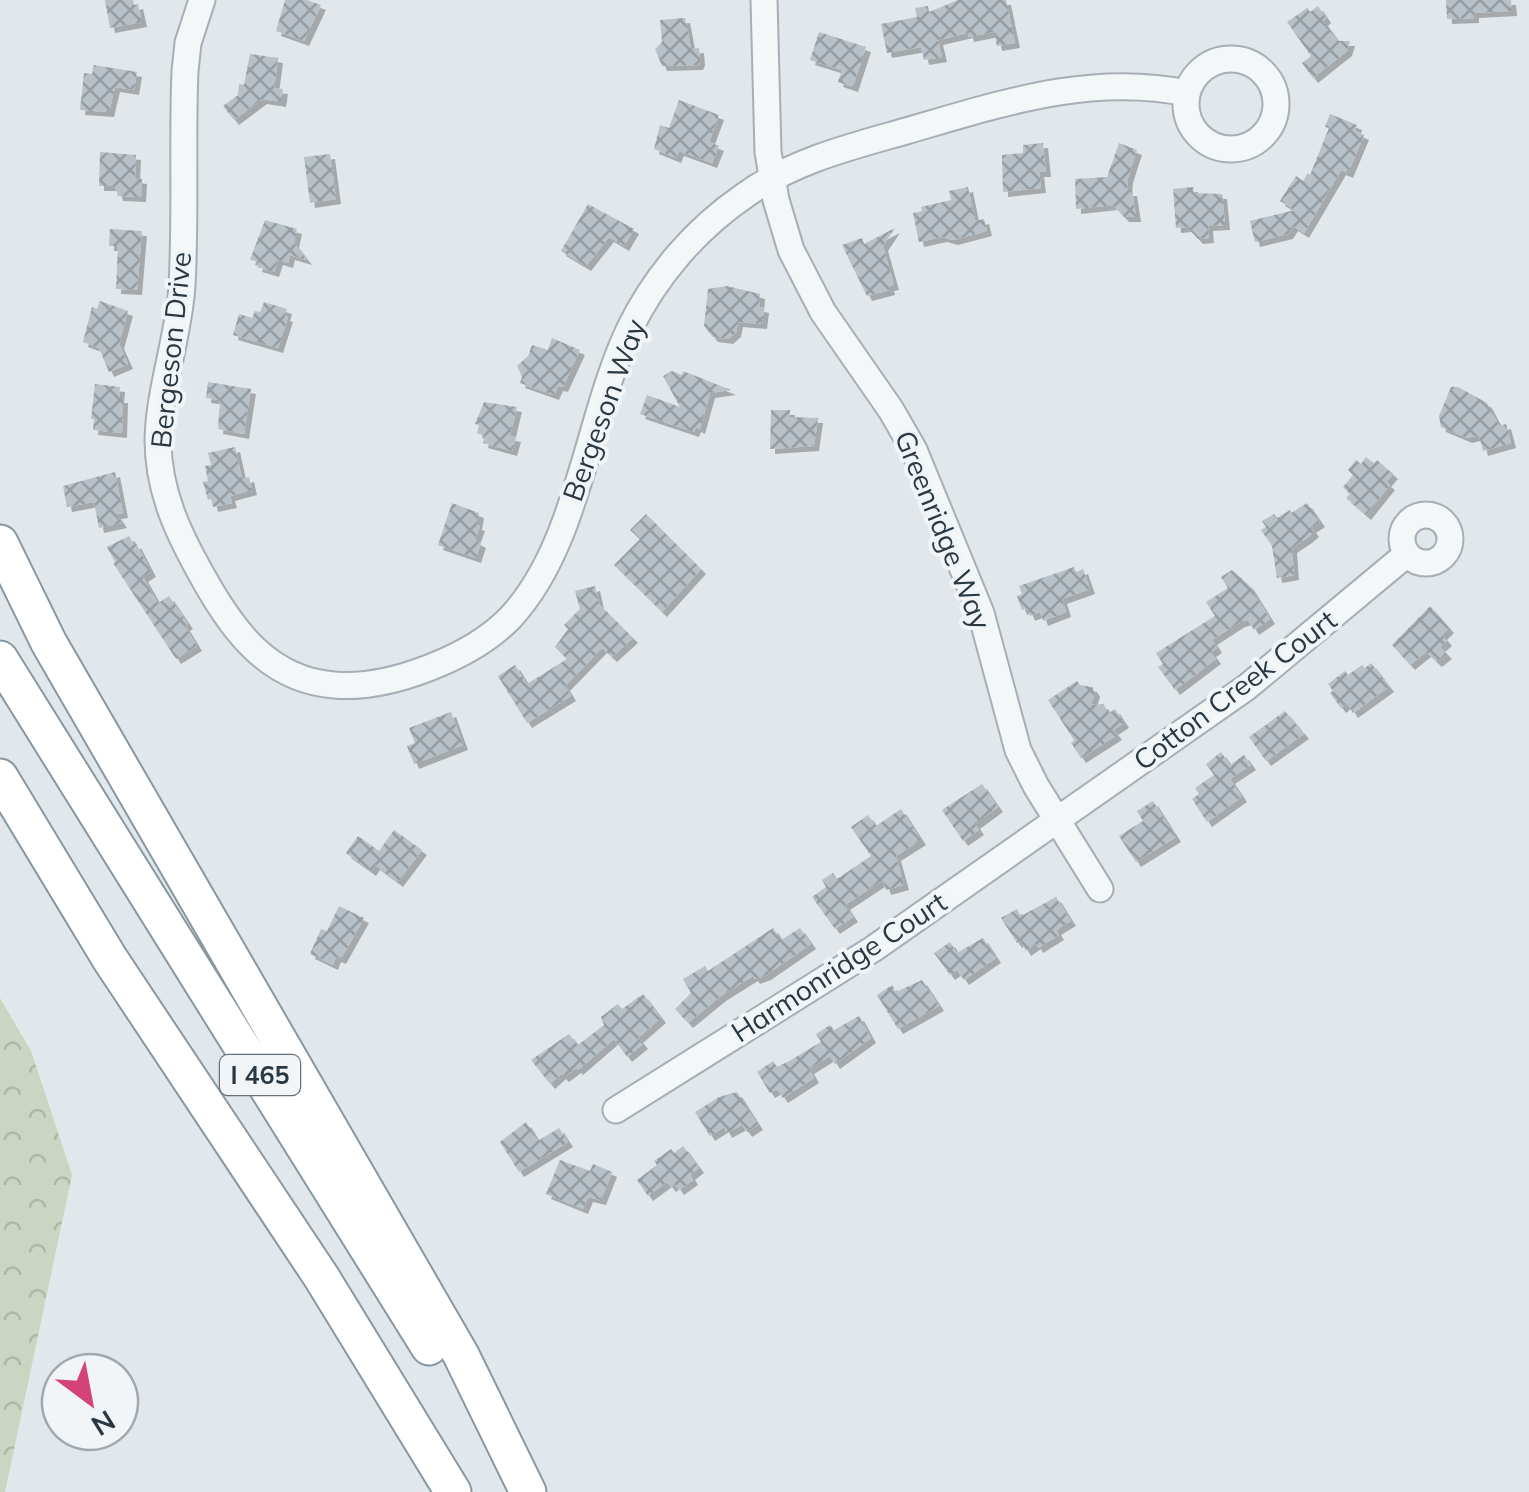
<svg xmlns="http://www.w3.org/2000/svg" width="1529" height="1492" font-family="Mulish,sans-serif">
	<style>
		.forest { fill: url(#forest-crowns) }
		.building { fill: url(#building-cross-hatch); filter: url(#shadow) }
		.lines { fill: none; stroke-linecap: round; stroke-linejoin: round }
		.minor-casing { stroke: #a6afb5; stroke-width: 29 }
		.highway-casing { stroke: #8898a2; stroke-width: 39 }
		.minor { stroke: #f4f7f8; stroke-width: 25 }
		.highway { stroke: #fff; stroke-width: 35 }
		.labels { text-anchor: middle; stroke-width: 8; stroke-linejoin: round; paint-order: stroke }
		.shield { fill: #f1f5f8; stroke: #657179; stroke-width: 2.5 }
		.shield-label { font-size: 25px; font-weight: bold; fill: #293843 }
		.street-label { font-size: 28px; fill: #293843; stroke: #f1f5f8 }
	</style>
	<defs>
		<pattern id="forest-crowns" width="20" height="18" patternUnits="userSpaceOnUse" patternTransform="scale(2.5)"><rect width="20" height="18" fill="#cbd5c2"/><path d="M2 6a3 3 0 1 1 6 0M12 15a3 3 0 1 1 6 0" fill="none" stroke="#aeb8a8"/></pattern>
		<pattern id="building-cross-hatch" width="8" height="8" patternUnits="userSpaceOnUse" patternTransform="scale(2.5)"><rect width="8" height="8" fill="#b8c1c8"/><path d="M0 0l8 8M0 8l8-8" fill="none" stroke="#969ea4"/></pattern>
		<filter id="shadow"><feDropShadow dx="5" dy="5" stdDeviation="0" flood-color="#0004"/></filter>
	</defs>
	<rect width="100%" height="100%" fill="#e1e7ea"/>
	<path class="forest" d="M0,998L31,1051L72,1175L5,1492H0Z"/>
	<path class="building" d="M105,0H133L134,5L138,4L142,22L110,28Z
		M285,0H307L321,5L304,41L276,31Z
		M958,0H1006L1015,43L997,46L994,32L969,37L968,33L938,40L942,57L924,60L921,47L887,53L881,24L917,17L915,8L928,6L929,12Z
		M1446,0H1511L1512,11L1474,13V18L1447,19Z
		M1318,6L1326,18L1323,21L1338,41H1350L1347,51L1313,78L1302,63L1311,56L1287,22L1307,8L1310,12Z
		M685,18L691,49L699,48L700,61L698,65L662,66L655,49L662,42L660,20Z
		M819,32L866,47L853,87L838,82L842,70L810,60Z
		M250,54L278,58L274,88L283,89L281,102L262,99L234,120L223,106L238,95L239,84L244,85Z
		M94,65L137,72L134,90L115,87L109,112L80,110L84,73L92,74Z
		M679,100L719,115L709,142L719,146L712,163L679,151L676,158L654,149L660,125L669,128Z
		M1330,114L1357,125L1355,131L1364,135L1348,173L1341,170L1304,233L1293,226L1288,234L1255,242L1250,221L1295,210L1280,201L1296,176L1303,181L1308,173L1310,175L1329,128L1325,127Z
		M1043,143L1046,172H1039L1041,188L1003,192L1002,155L1023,153V145Z
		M1119,143L1137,150L1128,178L1127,191H1132L1136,217H1124L1113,205L1076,209L1075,179L1107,177Z
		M100,152L136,155L135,178L142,179L141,197L118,196L115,186H99Z
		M330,154L336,199L310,203L304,157Z
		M968,187L975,221L984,219L987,231L953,240L942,237L919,242L913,213L922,211L921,207L951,200L949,191Z
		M1193,187L1194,193L1222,194L1225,225L1208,226L1209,238L1198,239L1187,227L1176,228L1173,189Z
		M588,204L634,229L624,246L609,237L586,266L561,251Z
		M265,220L297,229L294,243L307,260L290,255L288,263L278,260L274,272L257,267L259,262L250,260Z
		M895,228L883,246L894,285L889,286L890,290L867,296L842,245L862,238L864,244Z
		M110,229L142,231L137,290L116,289L118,246H109Z
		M727,286L760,294L759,307L764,308L762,324L738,322L736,332L728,339L713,337L704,326L708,289Z
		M100,301L128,311L119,344L128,364L109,372L99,348L83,342L92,307L97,309Z
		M264,302L287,309L285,316L288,317L278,348L233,335L239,314L252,318L255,311L260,312Z
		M552,338L580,350L563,387L558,386L554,395L520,383L522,377L517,366L528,356L532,345L548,350Z
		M672,371L682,375L683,371L731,390L710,393L700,429L696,427L694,432L640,414L647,395L680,407L663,376Z
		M208,382L251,389L244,434L218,429L220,400L206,398Z
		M95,384L120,387L119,398H123L122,433L93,430L94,419H91Z
		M1451,387H1458L1487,403L1499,426L1506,424L1511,443L1483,451L1479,435L1467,438L1441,427L1439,416Z
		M484,402L517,407L510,436L516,437L512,451L483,443L485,436L477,433L479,425L475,424Z
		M771,410H790V417L818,418L814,446L770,449Z
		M235,447L242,479L249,477L252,490L230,496L232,503L213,507L211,499L208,500L203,482L208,481L205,466L211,465L208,453Z
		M1366,457L1374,463L1377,460L1393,474L1386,482L1390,485L1366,515L1346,498L1350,494L1343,487L1353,475L1348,470L1356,460L1361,464Z
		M115,472L123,513L116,514L122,523L99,528L94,502L67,507L63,486Z
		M452,503L479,513L477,525L480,526L475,540L481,543L476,558L438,545Z
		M1307,503L1320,522L1311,528L1314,532L1307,538L1292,548L1294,575L1277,578L1272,546L1261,530L1266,527L1262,521L1274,514L1277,518L1290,510L1291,513Z
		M646,514L701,569L662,612L614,565L640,539L630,530Z
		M129,536L134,545L136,543L151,572L143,577L158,603L169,596L188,624L185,626L197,646L176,659L113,563L115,562L107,547Z
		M1074,567L1076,572L1083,569L1090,589L1062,599L1066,612L1043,621L1040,612L1030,616L1027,608L1022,610L1017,596L1022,594L1019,586Z
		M1232,570L1249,585L1270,619L1254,630L1248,620L1240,622L1212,640L1217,648L1211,652L1216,659L1175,690L1158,667L1163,664L1156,653L1215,616L1206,602L1228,588L1221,577Z
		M595,586L599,604L633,638L612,657L602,648L565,686L571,696L527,723L498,676L515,665L527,684L567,659L555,647L568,629L564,625L580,609L575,591Z
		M1430,606L1449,628L1442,635L1447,641L1440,647L1447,654L1437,662L1426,652L1410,665L1392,645Z
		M1371,663L1389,687L1353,713L1347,703L1341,708L1330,693L1333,691L1328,684L1345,671L1348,675L1362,665L1365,668Z
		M1077,681L1080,685L1092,687L1095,692L1091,705L1103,704L1109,713L1115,709L1124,723L1113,730L1117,735L1081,758L1071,743L1074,740L1048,700Z
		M1285,711L1304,734L1266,761L1249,737Z
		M451,712L463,745L414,764L407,746L415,743L409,728Z
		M1221,752L1230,765L1244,755L1251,765L1230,779L1242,797L1207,822L1192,799L1199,794L1195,788L1214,775L1206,764Z
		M982,784L998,807L975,824L979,830L963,841L942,810Z
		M1153,801L1176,837L1136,862L1119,836L1143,821L1137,811Z
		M901,809L921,840L896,856L904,885L886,890L883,880L845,905L853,917L835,929L812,897L826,887L822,880L833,873L837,879L871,856L851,827L868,815L876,826Z
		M394,830L422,850L398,882L375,865L371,871L346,853L358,836L379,851Z
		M1056,897L1071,921L1056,930L1059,935L1038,948L1036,944L1026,951L1020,941L1017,943L1001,918L1017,909L1021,916Z
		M339,906L364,918L341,959L336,957L333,965L310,954L321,929L327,931Z
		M773,928L781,940L800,928L811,944L766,975L755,979L753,976L721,996L688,1023L675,1009L691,993L683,979L705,966L708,971Z
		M983,938L996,958L964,980L957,970L950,975L934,953L950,942L957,953Z
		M922,980L939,1006L898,1029L877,995L892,985L896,992Z
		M643,994L661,1018L638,1038L643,1044L627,1057L614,1039L578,1070L576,1068L564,1077L561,1074L550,1084L531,1060L569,1034L578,1045L604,1025L601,1017L618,1004L622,1009Z
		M859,1016L871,1038L835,1064L830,1056L809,1069L814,1078L783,1098L777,1089L770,1093L757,1072L773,1061L777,1067L791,1060L821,1042L816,1034L830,1025L834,1030Z
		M737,1092L758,1125L747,1132L742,1125L727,1133L724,1127L710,1136L695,1112L719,1097Z
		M526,1122L538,1141L559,1128L568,1142L519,1172L500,1142Z
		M683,1146L699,1168L690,1175L693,1180L679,1190L675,1184L671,1187L667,1182L648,1196L637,1180L657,1165L654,1161L671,1149L674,1153Z
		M560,1160L590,1171L593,1164L612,1172L601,1200L588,1197L583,1209L546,1194Z"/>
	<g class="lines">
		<defs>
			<path id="minor" d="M202,0L188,43L185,71C182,142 186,214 182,285C179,337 159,388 158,440C158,492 179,535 204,579C233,631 269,680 334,685C389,690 473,657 511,617C579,543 587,417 630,328C656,275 696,229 744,196C792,161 850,147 906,131C1000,104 1089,73 1187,93
				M764,0L768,152L776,200L791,250L823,312L891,410L914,450L981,613L1018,750L1036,786L1100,889
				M1186 104a45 45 0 1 1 90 0a45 45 0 1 1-90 0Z
				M1402 539a24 24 0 1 1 48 0a24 24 0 1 1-48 0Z
				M616,1110L873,949L1247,687L1407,554"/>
			<path id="highway" d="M0,543L49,643L461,1355L528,1492
				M0,659L429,1347
				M0,777L110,959L322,1278L453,1492"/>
		</defs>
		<use href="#minor" class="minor-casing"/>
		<use href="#highway" class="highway-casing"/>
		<use href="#minor" class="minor"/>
		<use href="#highway" class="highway"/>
	</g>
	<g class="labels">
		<rect class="shield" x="220" y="1055" width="80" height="40" rx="8"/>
		<g class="shield-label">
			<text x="260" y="1084">I 465</text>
		</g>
		<g class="street-label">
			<text transform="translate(171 350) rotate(-84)" y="10">Bergeson Drive</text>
			<text transform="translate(604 410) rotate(-70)" y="10">Bergeson Way</text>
			<text transform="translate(943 530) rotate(68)" y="10">Greenridge Way</text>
			<text transform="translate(1235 690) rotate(-37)" y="10">Cotton Creek Court</text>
			<text transform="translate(839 967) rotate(-33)" y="10">Harmonridge Court</text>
		</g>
	</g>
	<g transform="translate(90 1402) rotate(148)"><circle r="48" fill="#f1f5f8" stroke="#a1a9b0" stroke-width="2.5"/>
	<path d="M0-8L18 38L0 25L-18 38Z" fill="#d34278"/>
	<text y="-15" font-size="28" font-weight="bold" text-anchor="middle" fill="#293843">N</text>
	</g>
</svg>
